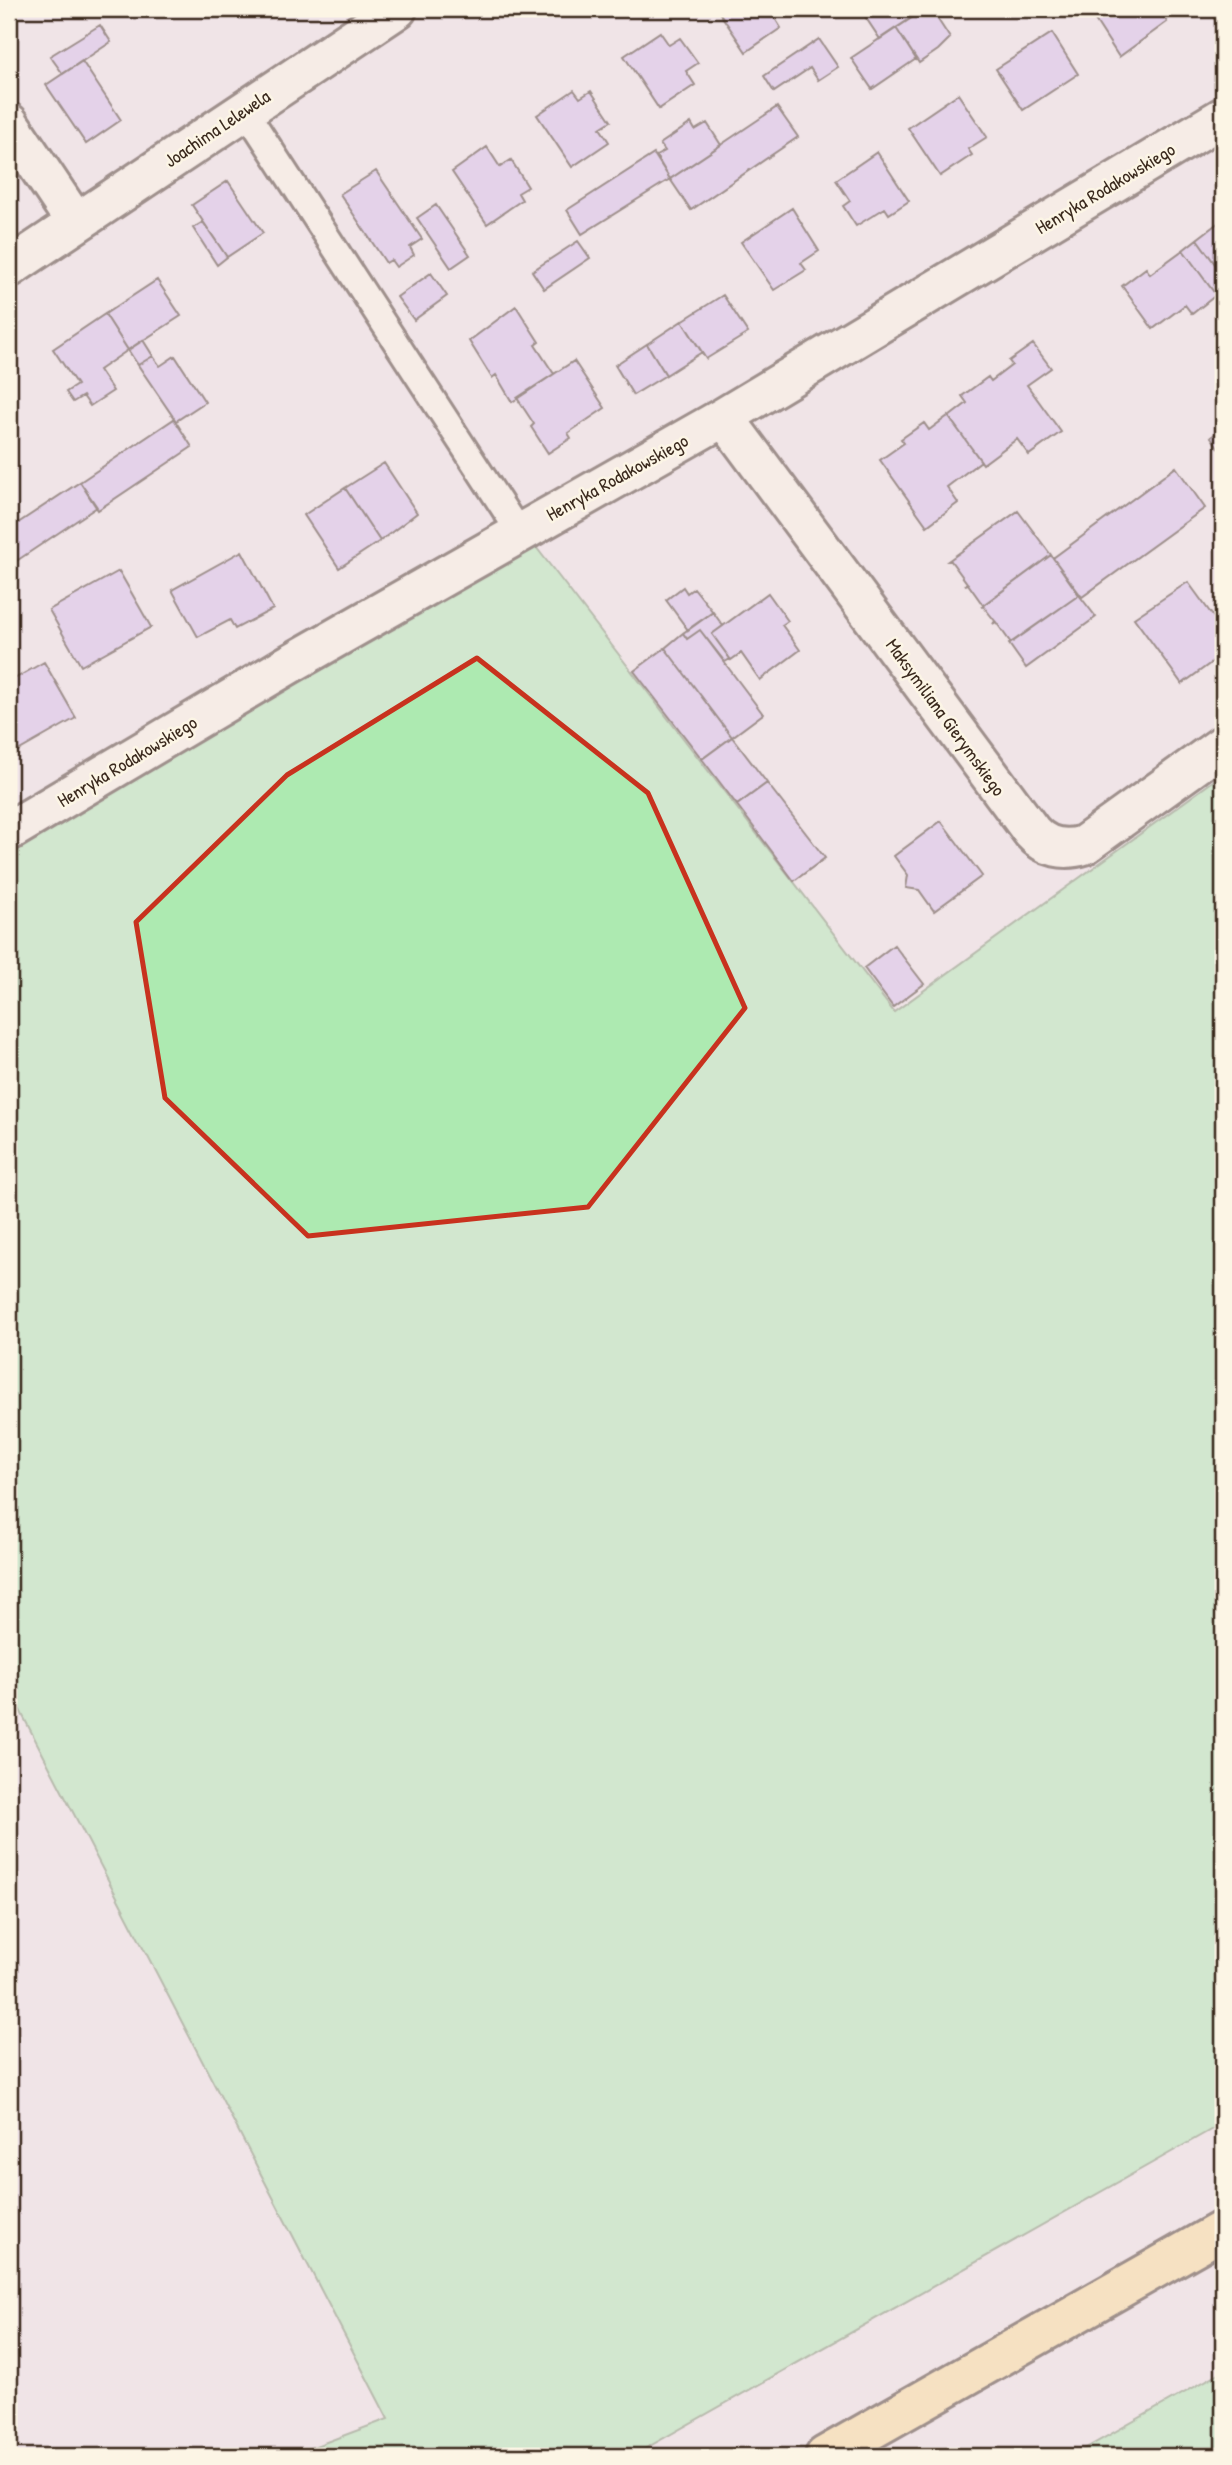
<svg xmlns="http://www.w3.org/2000/svg" width="1232" height="2465" font-family="'Patrick Hand',sans-serif">
	<style>
		.green { fill: #adeab1; stroke: #748a68; stroke-width: 2 }
		.building { fill: #d5bdec; stroke: #3b2a1e; stroke-width: 2 }
		.lines { fill: none; stroke-linecap: round; stroke-linejoin: round }
		.service-casing { stroke: #3b2a1e; stroke-width: 30 }
		.minor-casing { stroke: #3b2a1e; stroke-width: 44 }
		.trunk-casing { stroke: #3b2a1e; stroke-width: 44 }
		.service { stroke: #fcf5e5; stroke-width: 24 }
		.minor { stroke: #fcf5e5; stroke-width: 38 }
		.trunk { stroke: #fdde96; stroke-width: 38 }
		.marked { fill: none; stroke: #c8321e; stroke-width: 5; stroke-linejoin: round }
		.labels { text-anchor: middle; stroke-width: 5; stroke-linejoin: round; paint-order: stroke }
		.street-label { font-size: 19px; fill: #3b2a1e; stroke: #fcf5e5 }
	</style>
	<rect width="100%" height="100%" fill="#f0e4e7"/>
	<filter id="ink" filterUnits="userSpaceOnUse"><feTurbulence type="fractalNoise" baseFrequency=".0143" numOctaves="2"/><feDisplacementMap in="SourceGraphic" scale="14" xChannelSelector="R" yChannelSelector="G"/><feConvolveMatrix kernelMatrix="1 2 1 2 8 2 1 2 1" color-interpolation-filters="sRGB"/></filter>
	<g filter="url(#ink)">
		<path class="green" d="M536,547L894,1012L1223,774V2123L632,2456H289L388,2419L9,1689V846Z
			M1223,2371V2456H1072Z"/>
		<path class="building" d="M717,9H782L773,15L781,28L746,52Z
			M874,9H925L880,39L864,15Z
			M925,9H931L950,38L938,50L919,63L896,28Z
			M1088,9H1158L1167,22L1119,57Z
			M1208,9H1223V24L1219,26Z
			M100,25L111,42L63,74L50,56Z
			M896,28L916,59L872,89L851,58Z
			M660,32L669,45L680,38L698,63L686,71L695,85L659,109L624,56Z
			M1052,33L1078,74L1023,110L996,69Z
			M819,39L838,67L818,80L810,68L774,92L764,76Z
			M82,61L121,120L86,144L46,85Z
			M574,90L580,98L591,91L611,121L600,128L609,142L572,167L537,115Z
			M958,94L987,137L968,149L972,155L940,176L908,128Z
			M777,107L798,137L691,210L670,179Z
			M691,123L695,130L707,123L721,145L670,179L656,156L665,151L660,144Z
			M487,147L500,167L511,160L528,187L518,193L522,200L487,224L452,172Z
			M877,152L909,201L889,214L885,208L856,226L843,206L850,201L836,180Z
			M654,154L670,179L582,234L567,210Z
			M376,171L422,239L410,247L414,255L396,267L391,260L386,263L340,194Z
			M228,181L263,233L227,257L192,205Z
			M436,205L470,255L451,268L417,218Z
			M792,208L819,251L801,263L806,270L774,290L741,242Z
			M1223,219V275L1197,239Z
			M203,222L227,257L217,265L193,228Z
			M1197,239L1223,275V290L1216,295L1183,250Z
			M578,241L590,258L544,289L532,271Z
			M1183,250L1216,295L1192,314L1185,305L1153,329L1122,286L1146,268L1150,274Z
			M431,273L447,296L414,320L397,297Z
			M157,280L181,316L128,350L105,314Z
			M723,295L748,333L706,359L682,321Z
			M516,306L539,342L535,345L554,374L512,402L496,375L492,378L469,341Z
			M105,314L128,350L99,370L113,391L90,406L83,396L73,402L66,392L77,385L53,349Z
			M682,321L702,352L666,375L647,344Z
			M143,340L153,356L138,365L128,350Z
			M647,344L666,375L633,395L615,365Z
			M1033,344L1051,368L1027,385L1061,432L1029,455L1017,439L983,464L949,417L967,403L962,396L988,377L991,381L1012,365L1009,361Z
			M153,356L160,366L175,356L205,402L176,421L138,365Z
			M574,361L605,408L568,433L571,438L548,453L531,427L534,424L517,398Z
			M948,416L981,461L947,487L958,503L927,526L880,460L904,443L901,439L924,423L929,430Z
			M174,419L192,447L98,510L80,482Z
			M1223,428V454L1211,437Z
			M384,463L417,513L380,541L345,488Z
			M1176,467L1205,508L1082,597L1053,558Z
			M80,482L97,507L9,566V529Z
			M345,488L380,541L339,568L304,515Z
			M1018,511L1051,555L983,605L968,584L965,585L967,583L951,561H948Z
			M242,551L273,609L235,629L230,620L198,637L172,590Z
			M1051,555L1079,595L1011,643L996,622L993,624L995,621L983,606L981,607Z
			M119,571L151,627L81,666L49,610Z
			M1188,582L1223,630V662L1219,666L1215,660L1182,684L1134,618Z
			M683,587L687,593L694,588L713,612L688,630L666,600Z
			M768,593L788,621L782,625L800,650L760,680L741,653L731,660L712,634Z
			M1079,595L1096,617L1026,668L1009,644Z
			M713,612L723,626L712,634L730,659L725,662L700,630L687,639L683,633Z
			M700,630L763,714L732,737L665,648L683,633L687,639Z
			M665,648L732,737L702,759L634,671Z
			M44,662L76,718L9,756V682Z
			M732,737L767,783L737,805L702,759Z
			M767,783L825,858L794,881L737,805Z
			M941,821L982,876L934,911L919,890L906,888L908,875L894,856Z
			M894,945L924,984L893,1007L864,968Z"/>
		<g class="lines">
			<defs>
				<path id="service" d="M245,110L519,532"/>
				<path id="minor" d="M9,123L76,223
					M9,268L397,9
					M724,417L1032,832C1046,848 1065,851 1084,845L1223,745
					M9,831L288,665L724,417L1223,117"/>
				<path id="trunk" d="M825,2456L1223,2230"/>
			</defs>
			<use href="#service" class="service-casing"/>
			<use href="#minor" class="minor-casing"/>
			<use href="#trunk" class="trunk-casing"/>
			<use href="#service" class="service"/>
			<use href="#minor" class="minor"/>
			<use href="#trunk" class="trunk"/>
		</g>
	</g>
	<path d="M0 0H1232V2465H0ZM477,658L648,793L745,1008L588,1207L308,1236L165,1098L136,922L287,775Z" fill="#f0e4e7" fill-opacity=".55" fill-rule="evenodd"/>
	<path class="marked" d="M477,658L648,793L745,1008L588,1207L308,1236L165,1098L136,922L287,775Z"/>
	<g class="labels">
		<g class="street-label">
			<text transform="translate(217 128) rotate(-34)" y="7">Joachima Lelewela</text>
			<text transform="translate(1105 188) rotate(-31)" y="7">Henryka Rodakowskiego</text>
			<text transform="translate(617 477) rotate(-29)" y="7">Henryka Rodakowskiego</text>
			<text transform="translate(946 717) rotate(54)" y="7">Maksymiliana Gierymskiego</text>
			<text transform="translate(127 761) rotate(-31)" y="7">Henryka Rodakowskiego</text>
		</g>
	</g>
	<rect width="1232" height="2465" fill="none" stroke="#fcf5e5" stroke-width="35"/>
	<rect x="18" y="18" width="1197" height="2430" fill="none" stroke="#3b2a1e" stroke-width="2.5" filter="url(#ink)"/>
</svg>
